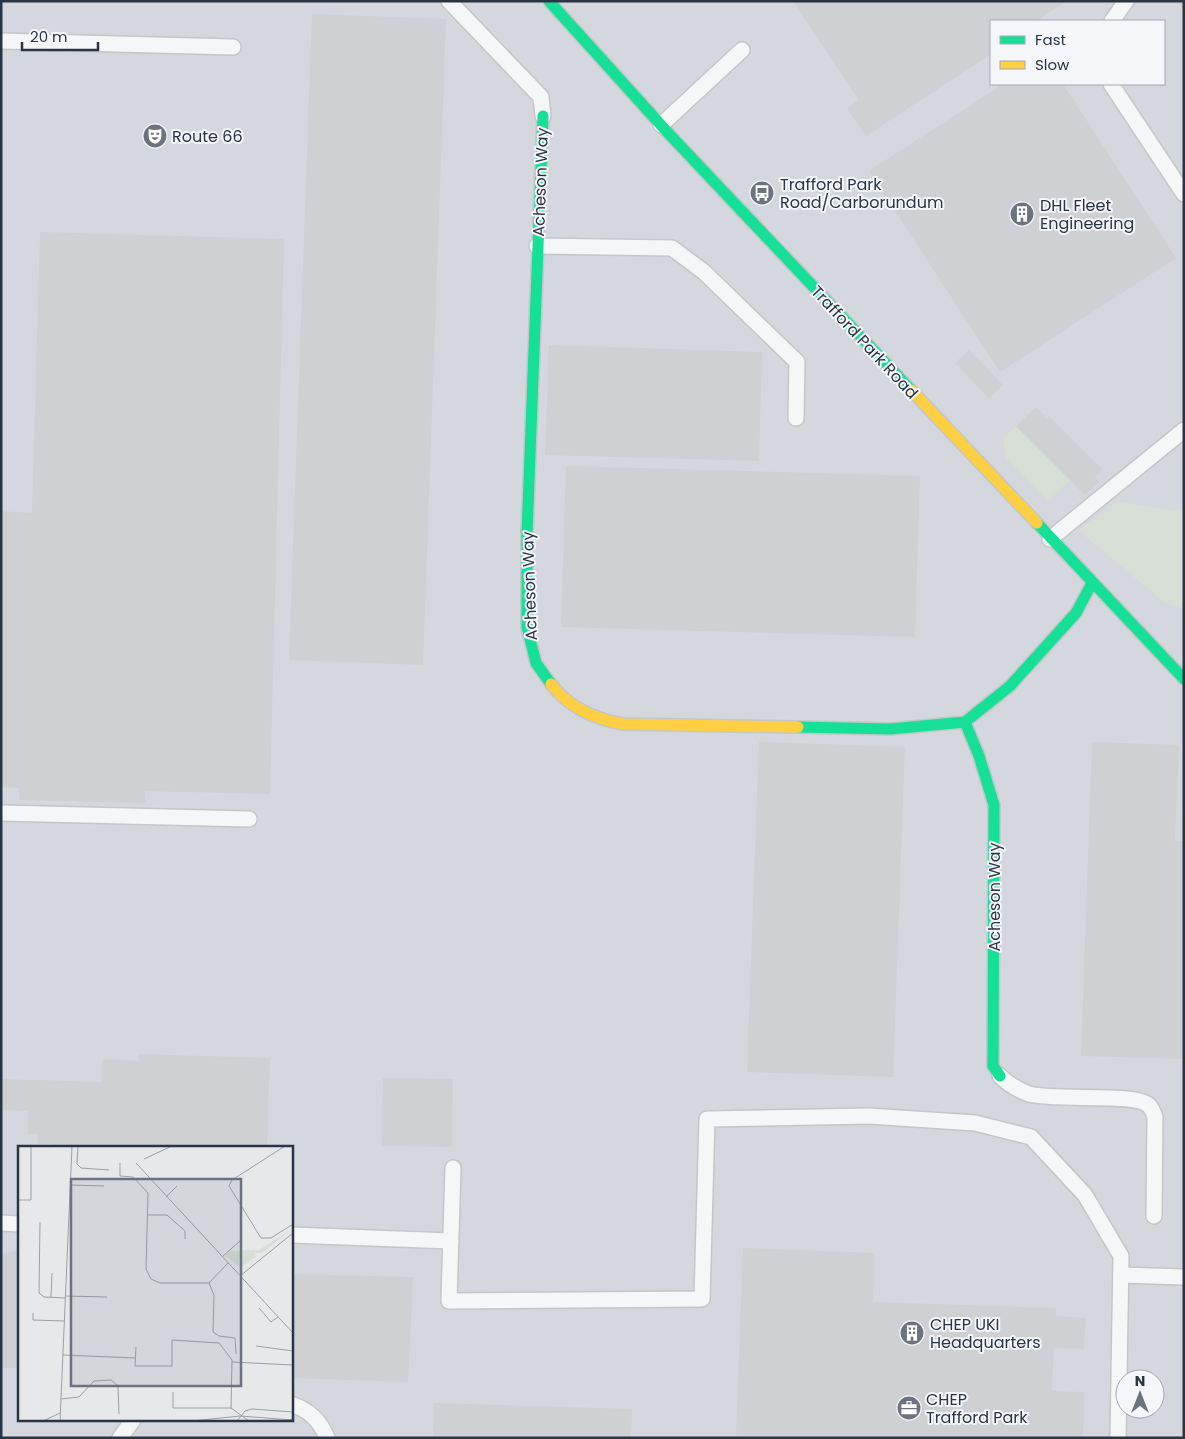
<svg xmlns="http://www.w3.org/2000/svg" width="1185" height="1439" font-family="Poppins,sans-serif">
	<style>
		.built { fill: #d4d7dd; fill-rule: evenodd }
		.green { fill: #d6ded6 }
		.building { fill: #ced0d3 }
		.lines { fill: none; stroke-linecap: round; stroke-linejoin: round }
		.lane-casing { stroke: #c4c6c8; stroke-width: 18 }
		.fast-casing { stroke: #c4c6c8; stroke-width: 14 }
		.slow-casing { stroke: #c4c6c8; stroke-width: 14 }
		.lane { stroke: #f5f6f7; stroke-width: 15 }
		.fast { stroke: #16e098; stroke-width: 11 }
		.slow { stroke: #ffcf43; stroke-width: 11 }
		.labels { text-anchor: middle; stroke-width: 4; stroke-linejoin: round; paint-order: stroke }
		.poi-label { font-size: 16px; fill: #2b3445; stroke: #f4f6f9; text-anchor: start }
		.street-label { font-size: 16px; fill: #2b3445; stroke: #f4f6f9 }
		.inset-road { fill: none; stroke: #9ba0a8; stroke-width: 1 }
		.view { fill: #6c737f; fill-opacity: 0.15; stroke: #6c737f; stroke-width: 2.5 }
		.inset-edge { fill: none; stroke: #2b3445; stroke-width: 2.5 }
	</style>
	<rect width="100%" height="100%" fill="#e6e8ea"/>
	<path class="built" d="M1,1H1184V1438H1ZM991,21H1164V84H991ZM19,1148H291V1420H19ZM1125,1379H1155V1409H1125Z"/>
	<path class="green" d="M1016,426L1070,480L1048,501L1005,457L1003,439Z
		M1118,501L1184,512V609L1165,603L1078,530Z"/>
	<path class="building" d="M793,1H1067L1036,21H991V54L866,136L847,108L859,100Z
		M1177,1H1184V11Z
		M312,14L446,19L423,665L289,660Z
		M1003,84H1063L1176,258L1000,372L869,171Z
		M40,232L284,239L270,794L145,791V803L19,800V788L1,787V511L32,513Z
		M549,345L762,352L759,461L545,455Z
		M969,350L1003,385L989,398L955,363Z
		M1036,407L1047,418L1049,416L1102,469L1095,477L1099,482L1085,495L1016,426Z
		M566,466L920,476L915,637L561,627Z
		M759,742L905,747L893,1077L747,1072Z
		M1092,742L1179,745L1175,841H1184V1059L1081,1056Z
		M139,1054L270,1058L267,1148H51V1144H37L38,1134H28V1111L1,1110L2,1079L102,1082L103,1059L139,1061Z
		M383,1078L453,1079L452,1147L382,1146Z
		M743,1248L874,1253L873,1302L1056,1308V1316L1086,1318L1084,1349L1054,1348L1052,1391L1084,1392L1083,1438H736Z
		M19,1250V1368H1V1254Z
		M291,1274L413,1277L408,1382L291,1378Z
		M434,1403L632,1409L631,1438H433Z"/>
	<g class="lines">
		<defs>
			<path id="lane" d="M449,1L541,97L543,116
				M1112,21L1126,1
				M1,41L233,47
				M1111,84L1184,194
				M661,125L742,50
				M537,246L672,248L704,272L797,362L796,418
				M1050,539L1184,430
				M1,813L249,819
				M1000,1076C1008,1084 1018,1090 1029,1094C1055,1101 1131,1093 1147,1104C1152,1107 1153,1112 1155,1117L1154,1216
				M453,1168L449,1301L702,1299L707,1119L869,1116L975,1123L1031,1137L1085,1195L1121,1256L1118,1438
				M1,1223L19,1224
				M291,1235L451,1241
				M1121,1275L1184,1277
				M291,1404C309,1410 320,1420 327,1438
				M120,1438L133,1420"/>
			<path id="fast" d="M549,1L670,135L911,390
				M543,116L527,533V627L536,663L551,684
				M1037,523L1184,679
				M965,722L979,756L994,805L993,1066L1000,1076
				M798,727L890,729L965,722L1010,686L1076,613L1092,583"/>
			<path id="slow" d="M911,390L1037,523
				M551,684C569,708 595,719 623,724L798,727"/>
		</defs>
		<use href="#lane" class="lane-casing"/>
		<use href="#fast" class="fast-casing"/>
		<use href="#slow" class="slow-casing"/>
		<use href="#lane" class="lane"/>
		<use href="#fast" class="fast"/>
		<use href="#slow" class="slow"/>
	</g>
	<defs>
		<symbol id="theatre-disc" viewBox="-11 -11 22 22"><circle r="9.5" fill="#6c737f" stroke="#f4f6f9"/><path d="M-5-5.5Q0-4 5-5.5V0Q5 5 0 6Q-5 5-5 0ZM-3.3-2.5H-1v1.5H-3.3ZM1-2.5H3.3v1.5H1ZM-2.8 1Q0 5.5 2.8 1Z" fill="#fff"/></symbol>
		<symbol id="bus-disc" viewBox="-11 -11 22 22"><circle r="9.5" fill="#6c737f" stroke="#f4f6f9"/><path d="M-5-6H5V4H4V6H2V4H-2V6H-4V4H-5ZM-3.5-4V0h7V-4ZM-3.5 1.2v1.5H-2V1.2ZM2 1.2v1.5H3.5V1.2Z" fill="#fff"/></symbol>
		<symbol id="building-disc" viewBox="-11 -11 22 22"><circle r="9.5" fill="#6c737f" stroke="#f4f6f9"/><path d="M-4-6H4V6H1V3H-1V6H-4ZM-2.5-4.3h1.7v1.8h-1.7ZM.8-4.3h1.7v1.8H.8ZM-2.5-1h1.7V.8h-1.7ZM.8-1h1.7V.8H.8Z" fill="#fff"/></symbol>
		<symbol id="office-disc" viewBox="-11 -11 22 22"><circle r="9.5" fill="#6c737f" stroke="#f4f6f9"/><path d="M-6-3h4V-5.5h4V-3h4V5H-6ZM-1-4.5V-3h2v-1.5ZM-6 0V1H6V0Z" fill="#fff"/></symbol>
	</defs>
	<g fill-rule="evenodd">
		<use href="#theatre-disc" x="141" y="122" width="28" height="28"/>
		<use href="#bus-disc" x="748" y="179" width="28" height="28"/>
		<use href="#building-disc" x="1008" y="200" width="28" height="28"/>
		<use href="#building-disc" x="898" y="1319" width="28" height="28"/>
		<use href="#office-disc" x="895" y="1394" width="28" height="28"/>
	</g>
	<g class="labels">
		<g class="poi-label">
			<text x="172" y="142">Route 66</text>
			<text x="780" y="190">Trafford Park<tspan x="780" dy="18">Road/Carborundum</tspan></text>
			<text x="1040" y="211">DHL Fleet<tspan x="1040" dy="18">Engineering</tspan></text>
			<text x="930" y="1330">CHEP UKI<tspan x="930" dy="18">Headquarters</tspan></text>
			<text x="926" y="1405">CHEP<tspan x="926" dy="18">Trafford Park</tspan></text>
		</g>
		<g class="street-label">
			<text transform="translate(540 182) rotate(-88)" y="6">Acheson Way</text>
			<text transform="translate(865 342) rotate(47)" y="6">Trafford Park Road</text>
			<text transform="translate(529 586) rotate(-92)" y="6">Acheson Way</text>
			<text transform="translate(994 897) rotate(-90)" y="6">Acheson Way</text>
		</g>
	</g>
	<g transform="translate(18 1146)">
		<rect width="275" height="275" fill="#e6e8ea"/>
		<path d="M275,82L244,107H237L238,111L225,120H220L207,109L213,105L241,104Z" fill="#d6ded6"/>
		<path class="inset-road" d="M60,0L59,18L63,22L91,24M267,0L214,34L211,40L243,92H253L275,78M126,13L154,0M102,17V30L115,31L130,47L128,123L133,133L142,137H191L210,117M118,17L275,187M52,39L86,40M148,51L159,40M0,54H13V0M130,69H149L167,85V93M22,76L21,147L26,151L48,152M204,111L223,94M222,130L275,87M191,137L196,149L195,186L201,190L217,192L218,208M48,150L89,151M33,151L34,127M241,162L253,176L260,171M15,167V174L47,175M238,200L275,205M118,201L117,220H154V194L201,197L214,214L213,262M45,209L118,212M214,216L275,219M155,246V262H213L231,275M43,253L61,251L76,235L93,234L100,240L101,268M2,275H24M25,275L42,267M42,275L54,0M174,275L222,270L275,274M219,275L227,265L234,263L275,266"/>
		<path class="view" d="M53,33H223V240H53Z"/>
		<rect width="275" height="275" class="inset-edge"/>
	</g>
	<rect width="1185" height="1439" fill="none" stroke="#2b3445" stroke-width="5"/>
	<rect x="990" y="20" width="175" height="65" fill="#f4f6f9" stroke="#a4a8b1"/>
	<rect x="1000" y="36" width="25" height="8" fill="#16e098" stroke="#a4a8b1"/>
	<text x="1035" y="45" font-size="15" fill="#2b3445">Fast</text>
	<rect x="1000" y="61" width="25" height="8" fill="#ffcf43" stroke="#a4a8b1"/>
	<text x="1035" y="70" font-size="15" fill="#2b3445">Slow</text>
	<g transform="translate(1140 1394)"><circle r="24" fill="#f4f6f9" stroke="#a4a8b1"/>
	<path d="M0-4L9 19L0 12L-9 19Z" fill="#6c737f"/>
	<text y="-8" font-size="14" font-weight="bold" text-anchor="middle" fill="#2b3445">N</text>
	</g>
	<path d="M22 42v8h76v-8" fill="none" stroke="#2b3445" stroke-width="2.5"/>
	<text x="30" y="42" font-size="15" fill="#2b3445" stroke="#f4f6f9" stroke-width="4" paint-order="stroke">20 m</text>
</svg>
